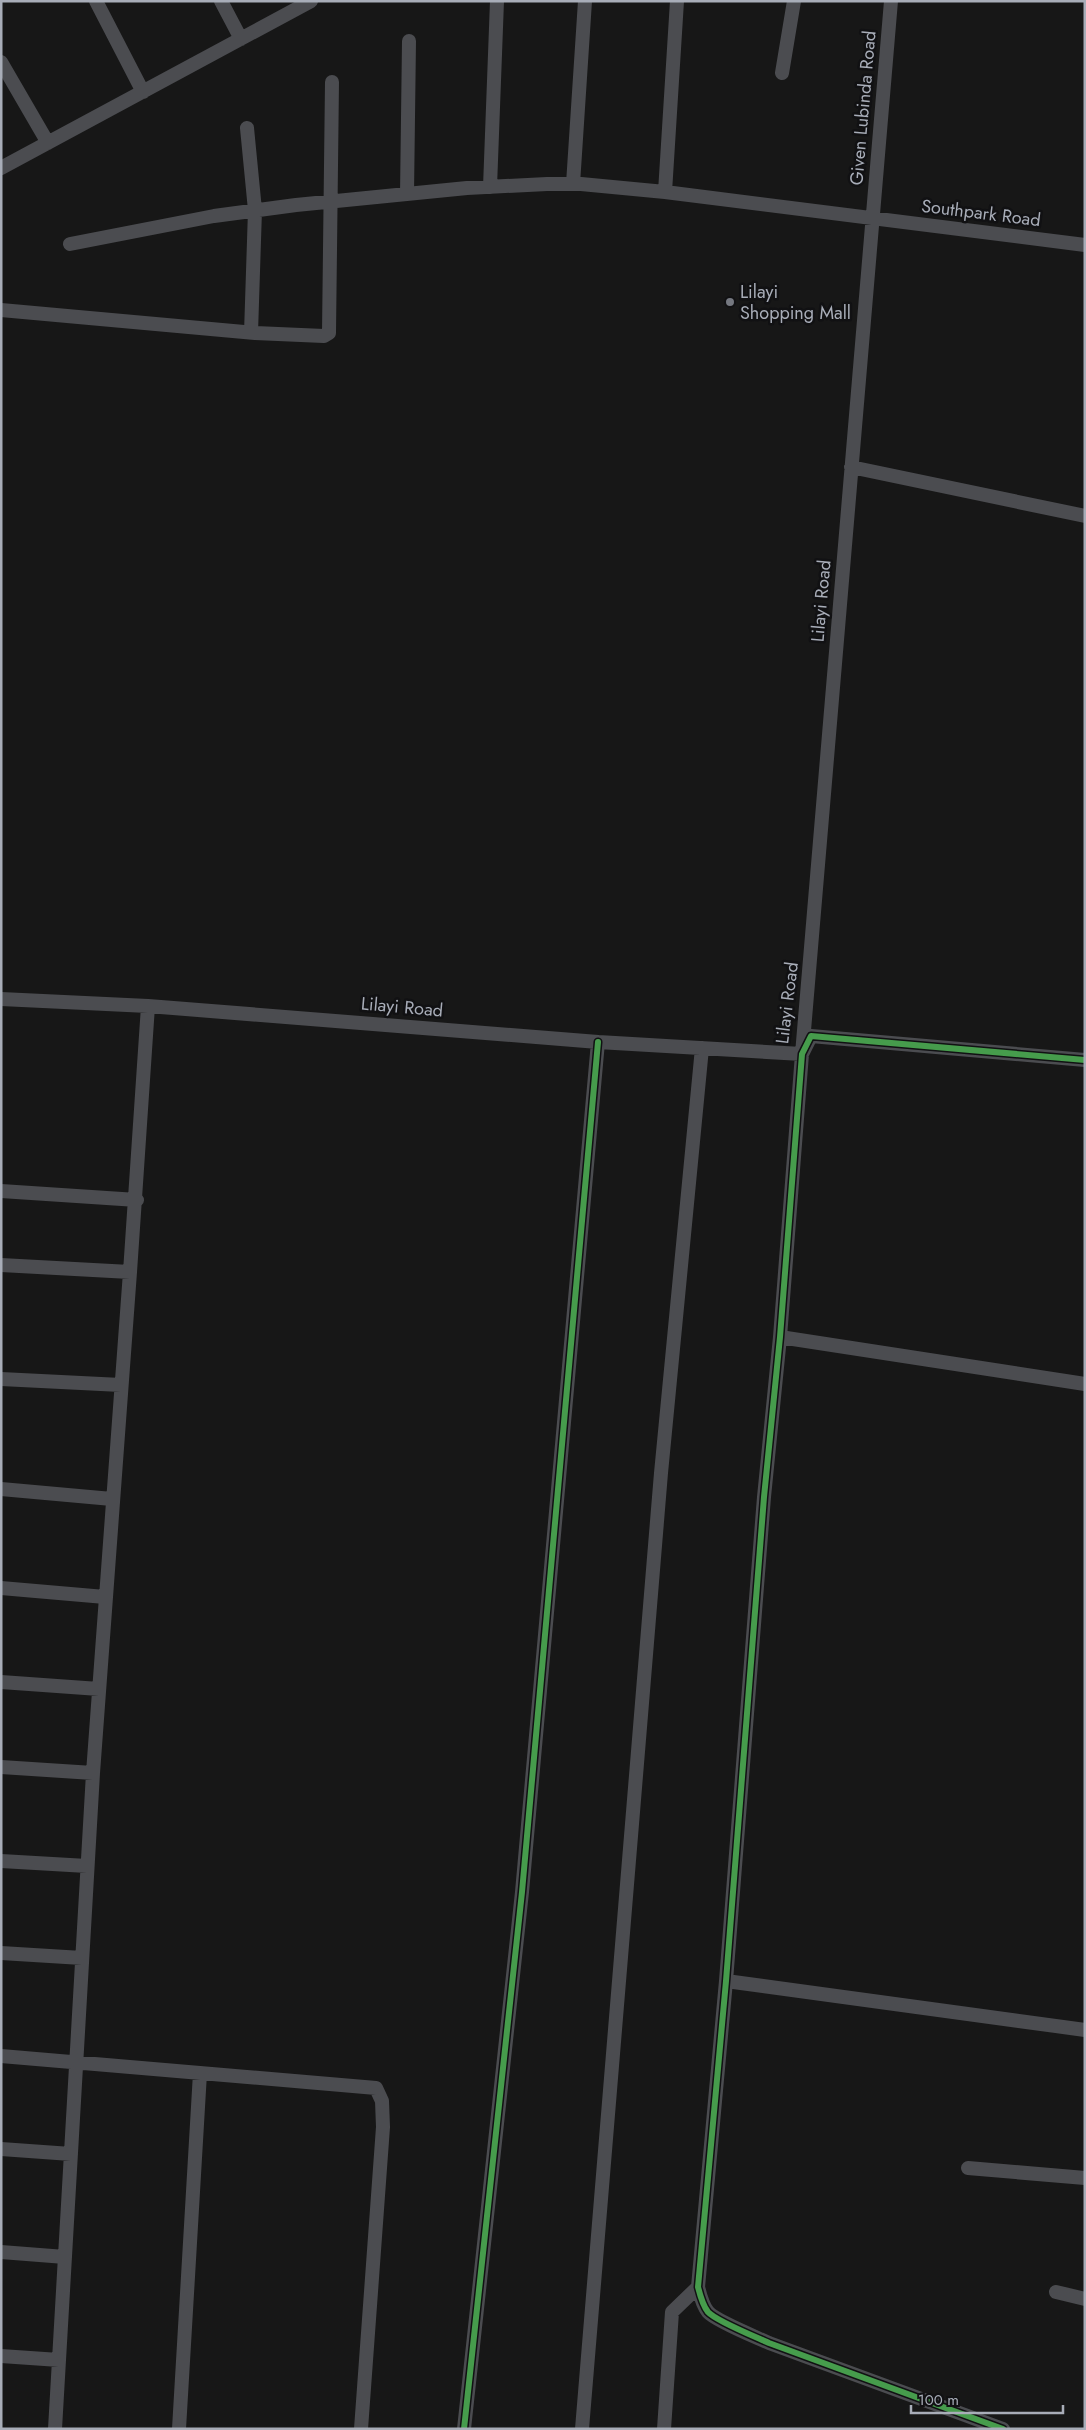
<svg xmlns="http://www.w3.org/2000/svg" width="1086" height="2430" font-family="Jost,sans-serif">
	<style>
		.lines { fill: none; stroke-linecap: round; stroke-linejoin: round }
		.minor { stroke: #4b4c50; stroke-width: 14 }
		.cycleway-casing { stroke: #111113; stroke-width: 9 }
		.cycleway { stroke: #469c4c; stroke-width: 6 }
		.poi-dot { fill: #757880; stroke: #111113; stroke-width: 2 }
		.labels { text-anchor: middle; stroke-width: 5; stroke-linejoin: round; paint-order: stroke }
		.street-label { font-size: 18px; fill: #a8adb8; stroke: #111113 }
		.poi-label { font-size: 18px; fill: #a8adb8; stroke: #111113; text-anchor: start }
	</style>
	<rect width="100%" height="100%" fill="#171717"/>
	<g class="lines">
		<path class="minor" d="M96,1L143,92
			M221,1L241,39
			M1,62L48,143
			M782,73L794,1
			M247,128L255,210L251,333
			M1,168L311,1
			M573,184L585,1
			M490,187L497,1
			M665,192L677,1
			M407,194L409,41
			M70,244L214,216L296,205L467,188L547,184H581L665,192L1085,245
			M1,310L255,333L324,336L329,333L332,82
			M851,467L1085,516
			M1,999L148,1006L598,1042L802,1054L891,1
			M1,1191L137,1200
			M1,1265L130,1272L93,1773L55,2429
			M130,1272L148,1006
			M780,1337L1085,1384
			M1,1379L121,1385
			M1,1489L112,1499
			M1,1588L105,1597
			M1,1682L99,1689
			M1,1767L93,1773
			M1,1861L87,1866
			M1,1953L82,1958
			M726,1981L1085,2030
			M1,2056L376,2088L382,2101L383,2127L361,2429
			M1,2149L71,2154
			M968,2168L1085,2178
			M1,2252L65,2257
			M1056,2292L1085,2299
			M1,2356L59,2360
			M179,2429L200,2073
			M464,2429L522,1892L598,1042
			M582,2429L661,1473L702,1048
			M664,2429L672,2312L698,2287
			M1003,2429L769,2343C756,2337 716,2321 708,2312C703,2306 700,2295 698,2287L726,1981L764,1497L780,1337L802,1054L811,1036L1085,1060"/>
		<defs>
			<path id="cycleway" d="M464,2429L522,1892L598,1042
				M1003,2429L769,2343C756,2337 716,2321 708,2312C703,2306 700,2295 698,2287L726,1981L764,1497L780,1337L802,1054L811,1036L1085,1060"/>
		</defs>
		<use href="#cycleway" class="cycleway-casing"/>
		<use href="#cycleway" class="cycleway"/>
	</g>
	<circle class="poi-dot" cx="730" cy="302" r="5"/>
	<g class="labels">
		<g class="street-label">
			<text transform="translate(863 108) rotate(-85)" y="6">Given Lubinda Road</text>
			<text transform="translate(981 213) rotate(7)" y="6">Southpark Road</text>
			<text transform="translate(821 601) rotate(-85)" y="6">Lilayi Road</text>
			<text transform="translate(787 1003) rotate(-83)" y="6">Lilayi Road</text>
			<text transform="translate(402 1007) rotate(5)" y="6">Lilayi Road</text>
		</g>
		<g class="poi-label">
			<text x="740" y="298">Lilayi<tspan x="740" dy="21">Shopping Mall</tspan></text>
		</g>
	</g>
	<rect width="1086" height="2430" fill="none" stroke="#a8adb8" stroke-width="5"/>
	<path d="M911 2405v8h152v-8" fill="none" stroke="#a8adb8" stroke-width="2.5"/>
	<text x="918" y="2405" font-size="15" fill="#a8adb8" stroke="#111113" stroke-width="4" paint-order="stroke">100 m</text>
</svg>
